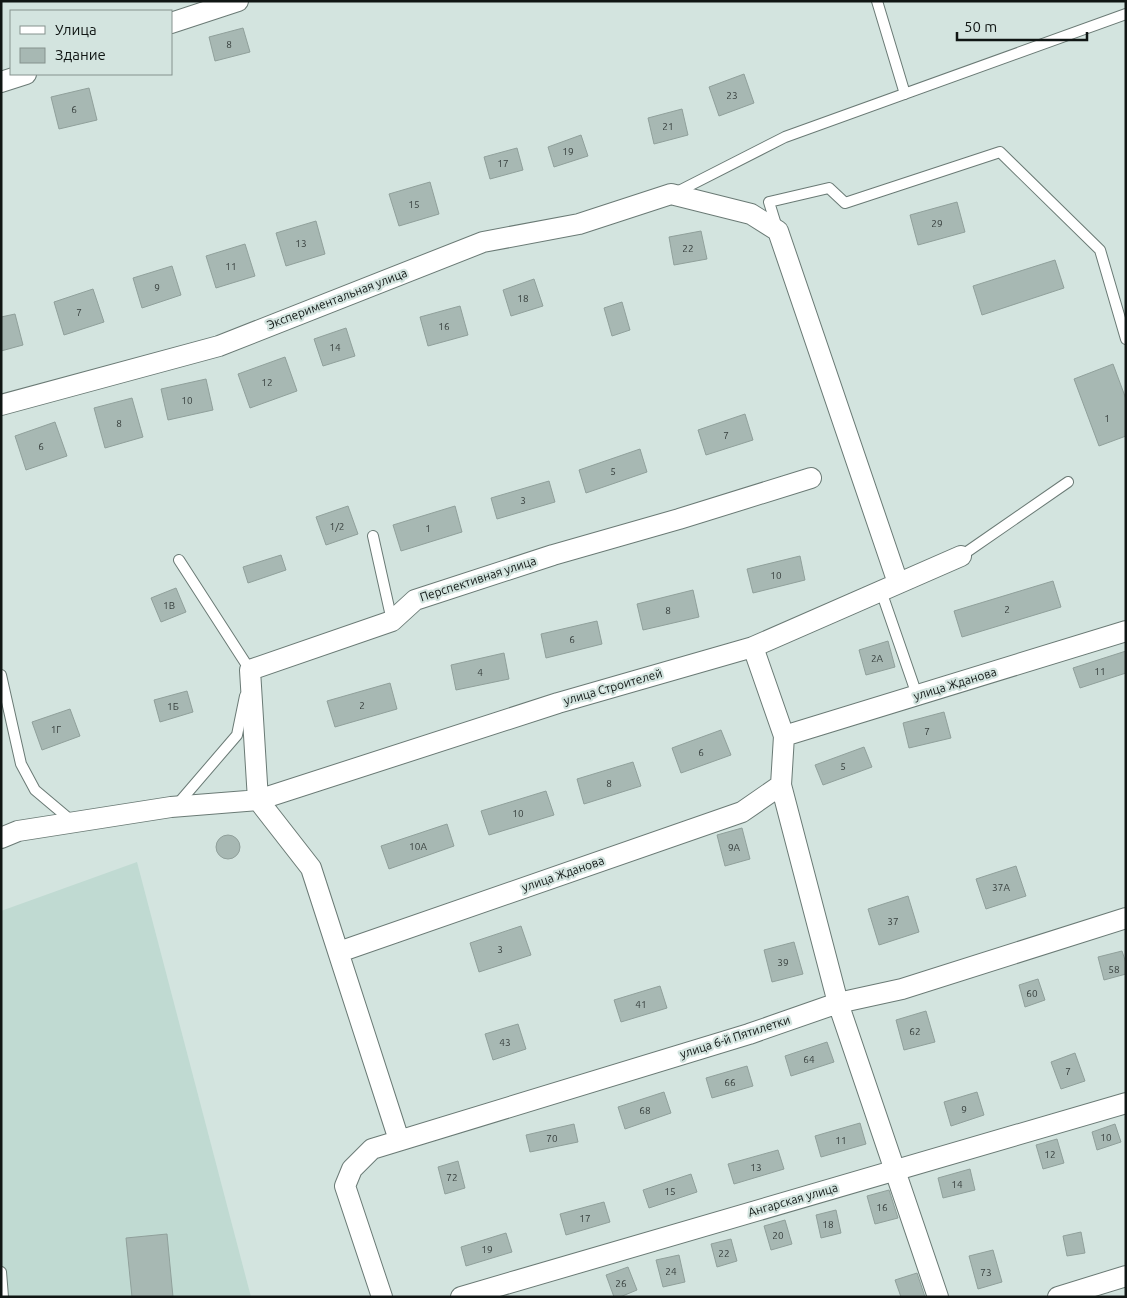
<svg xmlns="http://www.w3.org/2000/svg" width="1127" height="1298" font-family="Ubuntu,sans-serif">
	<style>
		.built { fill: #c0dad2 }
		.building { fill: #a7b8b3; stroke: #90a09b }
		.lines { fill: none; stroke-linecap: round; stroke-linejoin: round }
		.lane-casing { stroke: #6a7a75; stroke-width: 12 }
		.street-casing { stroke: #6a7a75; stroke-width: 22 }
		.lane { stroke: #fff; stroke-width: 10 }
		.street { stroke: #fff; stroke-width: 20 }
		.labels { text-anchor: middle; stroke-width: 4.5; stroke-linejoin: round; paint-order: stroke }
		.number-label { font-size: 10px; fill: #363e3c }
		.street-label { font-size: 12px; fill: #101614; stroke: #d3e4df }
	</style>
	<rect width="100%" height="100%" fill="#d3e4df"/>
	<path class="built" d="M137,862L251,1297H1V911Z"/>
	<path class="building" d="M243,28L250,52L215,61L209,37Z
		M744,74L754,103L719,116L709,87Z
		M89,88L97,120L59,129L51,97Z
		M682,109L688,135L654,144L648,118Z
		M581,135L588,156L554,167L548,147Z
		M517,148L523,170L490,179L484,157Z
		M430,182L439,214L399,226L389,194Z
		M957,202L965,232L918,245L910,215Z
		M316,221L325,254L286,266L276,233Z
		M701,231L707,259L674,265L669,237Z
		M245,244L255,276L216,288L206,256Z
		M1055,260L1064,288L982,315L973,286Z
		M172,266L181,295L142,308L133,278Z
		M534,279L543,306L511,316L503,290Z
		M93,289L104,322L64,335L54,302Z
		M622,302L630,330L612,336L604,308Z
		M460,306L468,335L428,346L420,317Z
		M15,314L23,345L1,351V317Z
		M346,328L355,356L323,366L314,339Z
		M285,357L297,391L250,408L238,374Z
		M1113,364L1126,399V436L1099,446L1074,379Z
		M206,379L213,410L168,420L161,389Z
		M132,398L143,437L105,448L94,408Z
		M745,414L753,440L706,455L698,430Z
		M55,422L67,456L26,470L15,436Z
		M640,449L647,472L586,493L579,470Z
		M549,481L555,502L497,519L491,498Z
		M348,506L358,534L326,545L316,517Z
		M455,506L462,532L401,551L393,525Z
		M281,555L286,570L248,583L243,567Z
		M800,556L805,580L753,593L747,569Z
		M1053,581L1061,607L962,637L954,611Z
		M176,588L186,612L161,622L151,598Z
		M693,590L699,617L643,630L637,604Z
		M597,621L602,644L546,658L541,634Z
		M888,641L895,667L866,675L859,650Z
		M1126,651V673L1080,688L1073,668Z
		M504,653L509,679L456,690L451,665Z
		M390,683L397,709L335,727L327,701Z
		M187,691L193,712L160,722L154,700Z
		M70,709L80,736L42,750L32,722Z
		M944,712L951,738L909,748L903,723Z
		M721,730L731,755L681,773L672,748Z
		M864,747L872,767L823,785L815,765Z
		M633,762L641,786L584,804L577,779Z
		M546,791L554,815L489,835L481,811Z
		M447,824L454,846L389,869L381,846Z
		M742,828L750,859L725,866L717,835Z
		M216 847a12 12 0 1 1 24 0a12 12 0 1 1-24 0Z
		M1016,866L1026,896L986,909L976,879Z
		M908,896L919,932L879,945L868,909Z
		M521,926L531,955L479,972L470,943Z
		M794,942L803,974L772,982L764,950Z
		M1122,951L1126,963V974L1104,980L1098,957Z
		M1038,979L1045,1000L1025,1007L1019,985Z
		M660,986L667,1008L621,1022L614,1000Z
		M926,1011L935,1042L904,1050L896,1020Z
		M518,1024L526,1049L493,1060L485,1034Z
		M827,1042L834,1062L791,1076L785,1056Z
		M1075,1053L1085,1081L1061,1089L1051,1062Z
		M747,1066L753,1086L712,1098L706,1078Z
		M664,1092L671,1113L625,1129L618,1107Z
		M977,1092L984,1115L951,1126L944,1102Z
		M860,1123L866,1144L821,1157L815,1136Z
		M574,1124L578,1142L530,1152L526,1135Z
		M1115,1124L1121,1142L1097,1150L1092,1132Z
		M1057,1139L1064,1163L1043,1169L1036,1145Z
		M778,1150L784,1169L734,1184L728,1164Z
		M458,1161L465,1188L445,1194L438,1167Z
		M970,1169L975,1190L943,1198L938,1178Z
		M691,1174L697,1192L649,1208L643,1190Z
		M889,1190L898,1218L875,1224L867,1196Z
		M604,1202L610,1222L566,1235L560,1214Z
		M836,1210L841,1233L821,1238L816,1215Z
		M785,1220L792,1244L771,1250L764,1226Z
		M1081,1232L1085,1253L1067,1256L1063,1236Z
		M506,1233L512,1252L466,1266L461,1247Z
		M167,1234L173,1297H132L126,1238Z
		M731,1239L737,1261L717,1267L711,1244Z
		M993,1250L1002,1282L978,1289L969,1256Z
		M679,1255L685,1282L663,1287L656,1260Z
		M628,1267L637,1290L620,1297H614L606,1275Z
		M917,1273L925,1297H901L895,1280Z"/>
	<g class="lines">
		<defs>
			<path id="lane" d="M877,1L905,94
				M675,193L785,137L1126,14
				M777,228L769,202L829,188L845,203L1000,152L1100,250L1126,339
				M373,536L392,621
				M961,556L1068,482
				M179,560L250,670L249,674
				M881,591L917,695
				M1,675L21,764L35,790L73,822
				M176,806L237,735L245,696
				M1,1272L3,1297"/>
			<path id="street" d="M171,23L238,1
				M1,82L26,74
				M1,405L219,346L483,242L579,224L671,194L751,214L778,231L898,583
				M753,647L784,736L781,785L838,1003L938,1297
				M784,736L1126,631
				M258,800L250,670L392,621L415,600L553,555L679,519L811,478
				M258,800L311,868L399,1140
				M1,838L18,831L171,807L258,800L558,703L753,647L961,556
				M339,952L742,812L781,785
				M382,1297L345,1186L352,1169L372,1149L749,1034L838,1003L902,989L1126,918
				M461,1297L1126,1103
				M1058,1297L1126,1276"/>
		</defs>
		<use href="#lane" class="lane-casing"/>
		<use href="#street" class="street-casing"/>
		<use href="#lane" class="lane"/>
		<use href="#street" class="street"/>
	</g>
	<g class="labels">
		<g class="number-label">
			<text x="229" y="48">8</text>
			<text x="732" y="99">23</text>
			<text x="74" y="113">6</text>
			<text x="668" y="130">21</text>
			<text x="568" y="155">19</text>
			<text x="503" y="167">17</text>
			<text x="414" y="208">15</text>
			<text x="937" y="227">29</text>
			<text x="301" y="247">13</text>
			<text x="688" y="252">22</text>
			<text x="231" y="270">11</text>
			<text x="157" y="291">9</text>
			<text x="523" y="302">18</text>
			<text x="79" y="316">7</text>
			<text x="444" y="330">16</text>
			<text x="335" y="351">14</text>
			<text x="267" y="386">12</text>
			<text x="187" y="404">10</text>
			<text x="1107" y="422">1</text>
			<text x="119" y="427">8</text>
			<text x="726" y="439">7</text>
			<text x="41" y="450">6</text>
			<text x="613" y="475">5</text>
			<text x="523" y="504">3</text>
			<text x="337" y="530">1/2</text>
			<text x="428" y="532">1</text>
			<text x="776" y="579">10</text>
			<text x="169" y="609">1В</text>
			<text x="1007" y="613">2</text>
			<text x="668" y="614">8</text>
			<text x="572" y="643">6</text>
			<text x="877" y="662">2А</text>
			<text x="1100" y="675">11</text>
			<text x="480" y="676">4</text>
			<text x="362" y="709">2</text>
			<text x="173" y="710">1Б</text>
			<text x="56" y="733">1Г</text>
			<text x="927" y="735">7</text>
			<text x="701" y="756">6</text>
			<text x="843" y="770">5</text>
			<text x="609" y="787">8</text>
			<text x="518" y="817">10</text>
			<text x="418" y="850">10А</text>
			<text x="734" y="851">9А</text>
			<text x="1001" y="891">37А</text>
			<text x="893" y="925">37</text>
			<text x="500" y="953">3</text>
			<text x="783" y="966">39</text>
			<text x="1114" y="973">58</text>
			<text x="1032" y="997">60</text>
			<text x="641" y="1008">41</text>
			<text x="915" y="1035">62</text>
			<text x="505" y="1046">43</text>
			<text x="809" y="1063">64</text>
			<text x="1068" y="1075">7</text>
			<text x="730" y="1086">66</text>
			<text x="964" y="1113">9</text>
			<text x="645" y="1114">68</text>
			<text x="1106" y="1141">10</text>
			<text x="552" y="1142">70</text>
			<text x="841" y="1144">11</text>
			<text x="1050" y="1158">12</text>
			<text x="756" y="1171">13</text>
			<text x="452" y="1181">72</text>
			<text x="957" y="1188">14</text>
			<text x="670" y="1195">15</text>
			<text x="882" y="1211">16</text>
			<text x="585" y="1222">17</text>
			<text x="828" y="1228">18</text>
			<text x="778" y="1239">20</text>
			<text x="487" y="1253">19</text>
			<text x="724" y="1257">22</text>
			<text x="671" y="1275">24</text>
			<text x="986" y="1276">73</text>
			<text x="621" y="1287">26</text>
		</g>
		<g class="street-label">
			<text transform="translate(337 299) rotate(-21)" y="4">Экспериментальная улица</text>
			<text transform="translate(478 579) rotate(-18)" y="4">Перспективная улица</text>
			<text transform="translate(955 684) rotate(-17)" y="4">улица Жданова</text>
			<text transform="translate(613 687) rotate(-16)" y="4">улица Строителей</text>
			<text transform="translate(563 874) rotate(-19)" y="4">улица Жданова</text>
			<text transform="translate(735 1037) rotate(-18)" y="4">улица 6-й Пятилетки</text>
			<text transform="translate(793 1200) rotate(-16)" y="4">Ангарская улица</text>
		</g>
	</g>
	<rect width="1127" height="1298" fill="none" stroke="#101614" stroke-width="5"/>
	<rect x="10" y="10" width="162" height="65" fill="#d3e4df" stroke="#85928e"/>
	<rect x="20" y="26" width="25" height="8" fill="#ffffff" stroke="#85928e"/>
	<text x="55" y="35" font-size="15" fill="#101614">Улица</text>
	<rect x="20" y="48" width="25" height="15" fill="#a7b8b3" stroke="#85928e"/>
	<text x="55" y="60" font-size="15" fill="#101614">Здание</text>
	<path d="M957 32v8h130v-8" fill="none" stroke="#101614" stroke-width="2.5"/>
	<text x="964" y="32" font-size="15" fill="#101614" stroke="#d3e4df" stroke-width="4" paint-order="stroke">50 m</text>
</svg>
